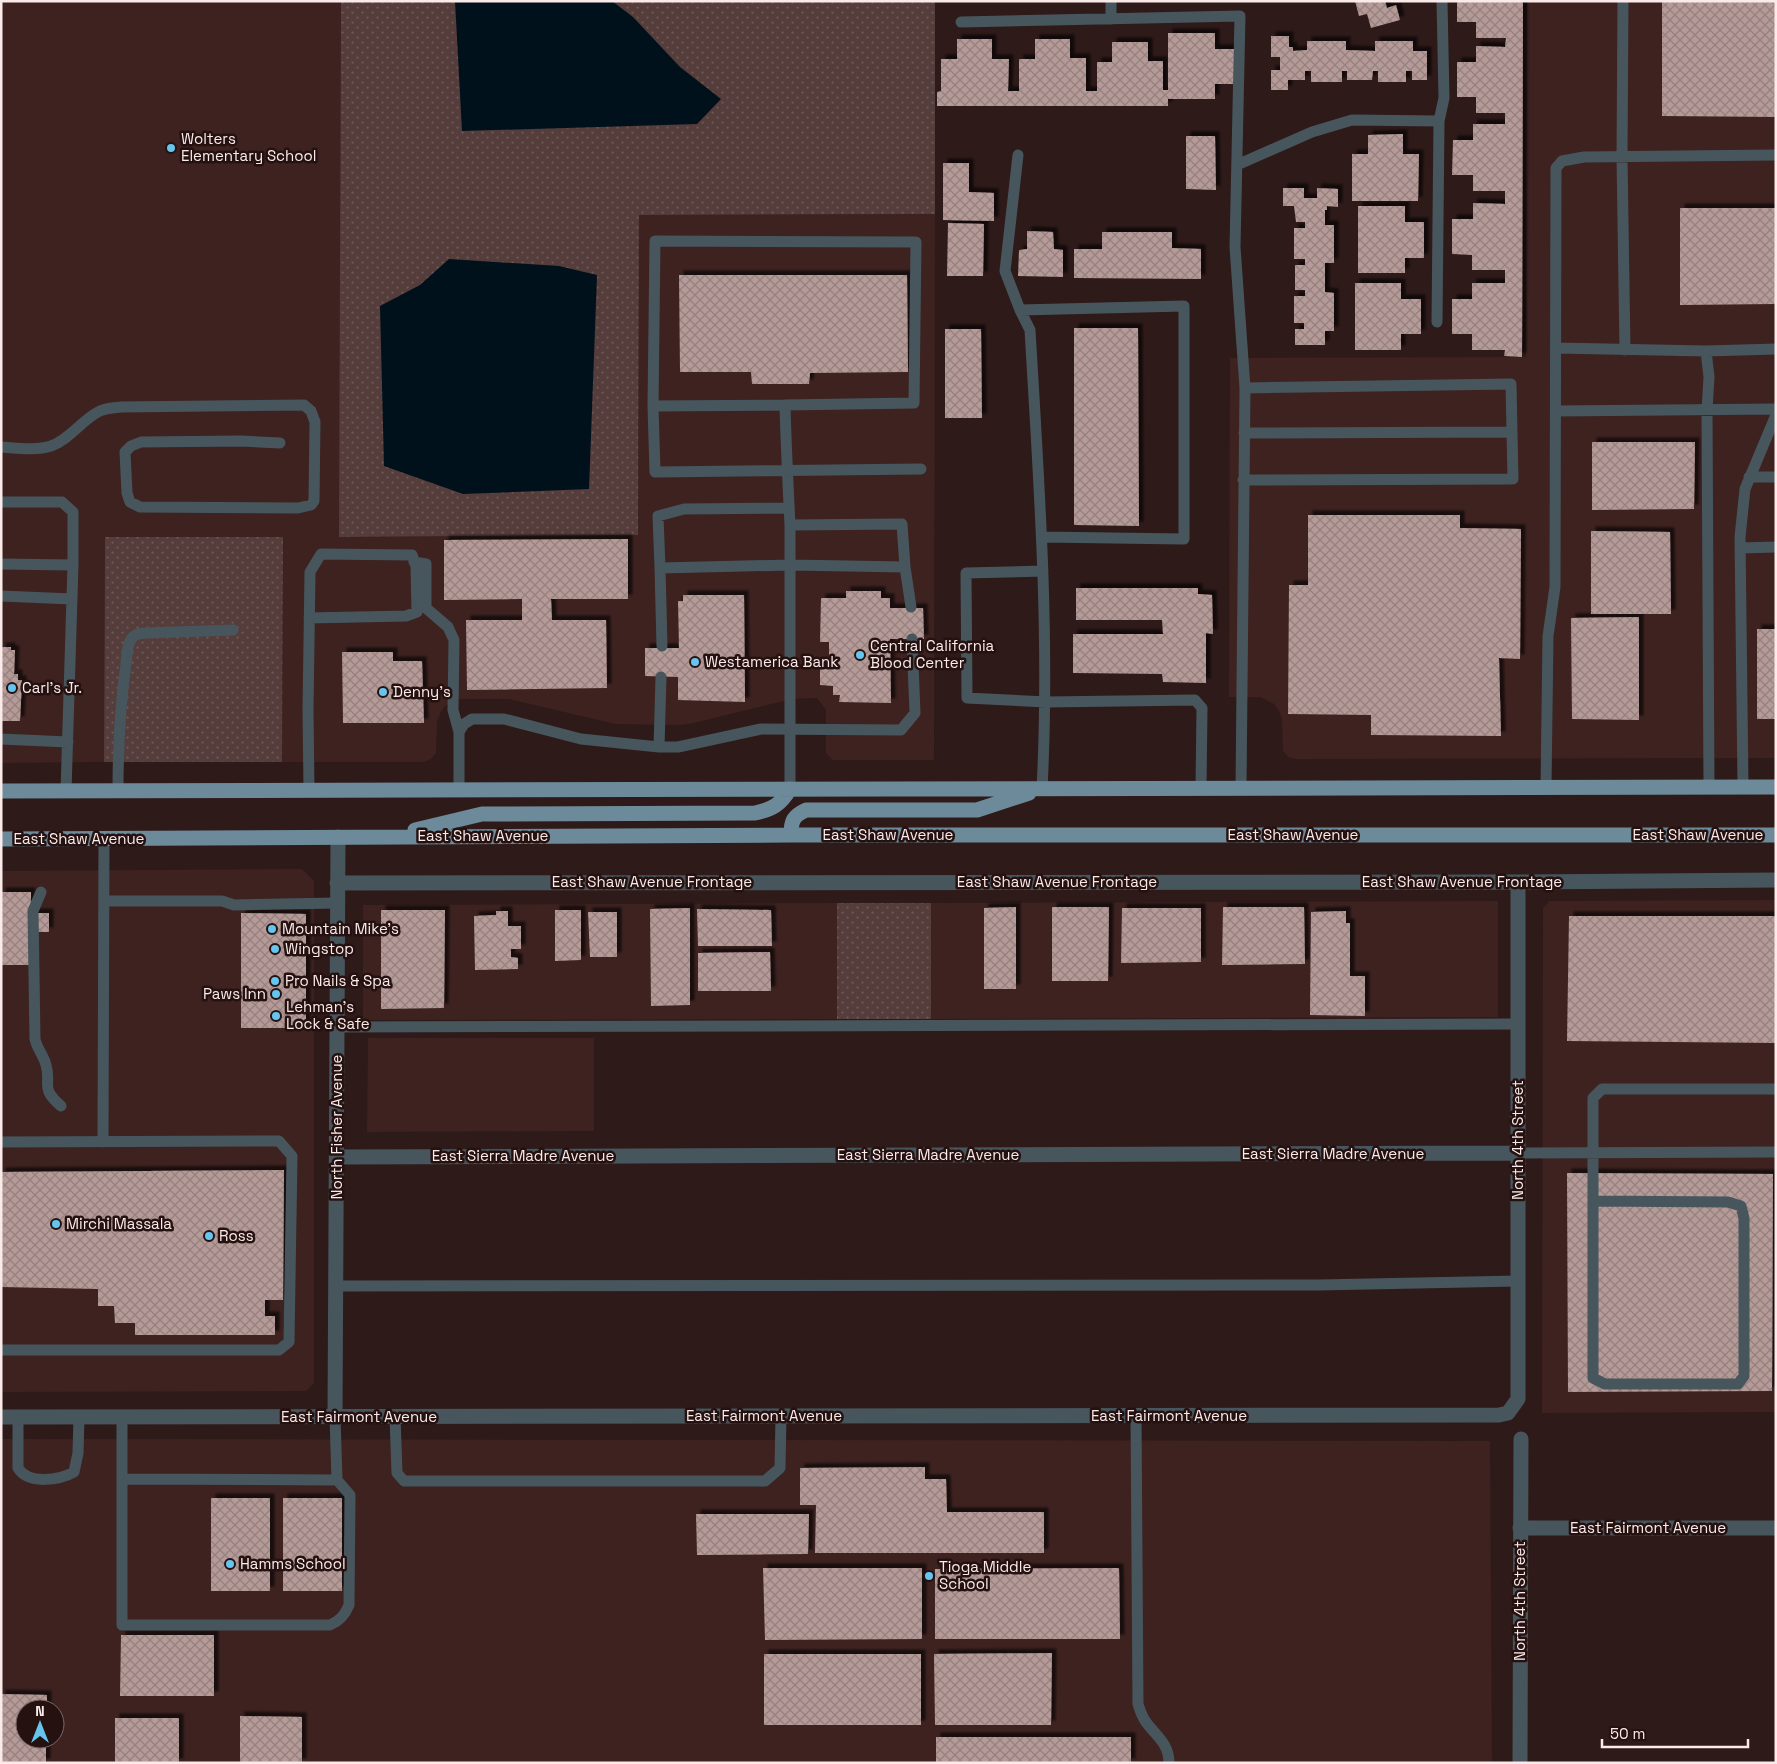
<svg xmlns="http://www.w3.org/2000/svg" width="1777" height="1764" font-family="'Space Grotesk',sans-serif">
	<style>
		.built { fill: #3d2220; fill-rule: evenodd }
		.grass { fill: url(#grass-dots) }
		.water { fill: #00111b }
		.building { fill: url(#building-cross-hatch); filter: url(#shadow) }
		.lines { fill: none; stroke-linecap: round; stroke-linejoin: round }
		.lane { stroke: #47565d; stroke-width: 11 }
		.street { stroke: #47565d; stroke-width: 15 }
		.primary { stroke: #6c8a99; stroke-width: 15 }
		.poi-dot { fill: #65c5ee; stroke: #241110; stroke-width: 2 }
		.labels { text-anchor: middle; stroke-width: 5; stroke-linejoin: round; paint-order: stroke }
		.poi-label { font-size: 15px; fill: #faebea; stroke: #241110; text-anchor: start }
		.street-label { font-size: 15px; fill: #faebea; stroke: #241110 }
	</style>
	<defs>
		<pattern id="grass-dots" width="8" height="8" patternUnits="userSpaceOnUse" patternTransform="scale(1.25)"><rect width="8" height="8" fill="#543d3b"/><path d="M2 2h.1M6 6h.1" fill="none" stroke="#6e5958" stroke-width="1.8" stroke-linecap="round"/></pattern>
		<pattern id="building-cross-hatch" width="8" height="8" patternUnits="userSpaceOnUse" patternTransform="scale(1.25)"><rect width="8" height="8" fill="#b59a97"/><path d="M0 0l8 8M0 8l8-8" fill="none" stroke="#95817f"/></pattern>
		<filter id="shadow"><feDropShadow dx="4.5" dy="-4.5" stdDeviation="1" flood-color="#0009"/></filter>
	</defs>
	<rect width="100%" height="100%" fill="#2e1a19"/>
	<path class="built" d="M1,1H341L340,537L638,535L639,215L935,214L934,760H833L826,753V710L817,698L792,699L690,724L678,725L615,724L509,699H460L451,702L444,707L440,714L437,721L436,753L431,759L424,762H282L283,537H105L104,762L1,763Z
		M1527,1H1776V758L1296,759L1288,757L1283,751L1282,719L1279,711L1274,704L1260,697H1229L1230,358L1526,357Z
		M302,869L314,881V1383L306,1391L1,1392V871Z
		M1776,900V1412L1542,1413L1543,908L1549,901Z
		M1498,901V1017L931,1019V903Z
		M837,903V1019L363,1020V905Z
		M368,1038H594V1131L367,1132Z
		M1,1439L1490,1441L1492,1763H1ZM25,1709H55V1739H25Z"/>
	<path class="grass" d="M341,1H935V214L639,215L638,535L339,537Z
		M105,537H283L282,762H104Z
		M837,903H931V1019H837Z"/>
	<path class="water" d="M455,1H612L633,17L680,67L721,99L697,124L462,131Z
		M449,259L559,266L597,275L589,489L463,494L384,466L380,306L420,285Z"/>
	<path class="building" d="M1355,1H1385L1387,8L1396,5L1400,20L1371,28L1367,14L1359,16Z
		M1457,1H1523L1522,357L1504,356L1505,350H1472V334H1452V299H1472V283H1505V270H1472V255L1452,254V219H1473V203L1505,204V191H1473V175H1452L1453,140H1473V124H1505V113H1476V97H1457V62H1476V46L1505,47L1506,38H1476V22H1457Z
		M1662,1H1776V117L1662,116Z
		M1168,33H1215V49H1234V84H1215V99H1168V106H937V92L941,91V59H957V39H992V59H1009L1008,91H1019V59H1035V39H1070V58H1086V91H1097V62H1112V42H1148V61H1163V90H1168Z
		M1271,36H1289V47H1293V51L1307,50V41H1346V50L1375,51V41H1413V51H1427V80H1412V71H1406V82H1378V71H1373L1372,80H1347V71H1342V82H1311V71H1305V80H1288V90H1271V70H1280V57H1271Z
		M1403,134V154H1419L1418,201H1352V154H1368V135Z
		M1186,136H1215L1216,190L1186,189Z
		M943,163H969V192L994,193V221L943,220Z
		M1283,188H1304V198H1317V188L1338,189V207L1327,206V210H1325V225H1334V263H1325V292L1334,293V331H1325V345H1295V329H1304V323H1294V296H1305V290H1295V265H1305V259H1294V228H1305V222H1296L1294,206H1283Z
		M1358,206H1405V222H1424V258H1405V273H1358Z
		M1680,208H1776V304L1680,305Z
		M948,223L984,224L983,276H947Z
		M1027,231L1053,232L1054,249L1063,250V277L1018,276L1019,250L1027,249Z
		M1102,232H1172V248L1201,249V279L1074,278V249H1102Z
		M679,275H907L908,372L810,373L809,384H752L751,372H680Z
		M1355,283H1401V299H1421V334H1401V350H1355Z
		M1074,328H1138L1139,526L1074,525Z
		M945,329H981L982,418H945Z
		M1592,442H1695L1694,509L1592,510Z
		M1308,515H1460V528L1521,529L1520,659L1499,658L1501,736L1371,735V715L1288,714L1289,585H1308Z
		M1591,531L1670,532L1671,614H1591Z
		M628,539V599H551L552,620H606L607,688L467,690L466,620H522V599L444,600V540Z
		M1076,588H1198V594L1212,595L1213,634L1206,633V683L1163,682L1162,674L1073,673V634H1163L1162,620H1076Z
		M846,591H881V598H890V608H923L924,639H890L891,703L839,702L840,695H833V686L820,685V668L829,669V642H820L821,598H846Z
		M683,595H744L745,702L678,700V677L645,676V648H679L678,601H683Z
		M1639,617V720L1572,719L1571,618Z
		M1757,629H1776V719H1757Z
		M1,647H11V650H15L14,674H18V680H22L20,721H1Z
		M342,652H393V661H422L424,723H343Z
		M1,892H31V913H49V932H31V965H1Z
		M1016,907V989H984V908Z
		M1052,907H1109L1108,981H1052Z
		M1223,907H1304L1305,964L1222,965Z
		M690,908V1005L651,1006L650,909Z
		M1122,908H1201V962L1121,963Z
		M697,909L771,910L772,946H698Z
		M381,910H445L444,1008L381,1009Z
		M555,910H581V960L555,961Z
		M496,911H508V926H521V949H511V957L518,958V969L475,970L474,916L496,915Z
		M1346,911V923H1350V976H1365V1016L1310,1015L1311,912Z
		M588,912H617V957H590Z
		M241,913L306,914V1028H241Z
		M1569,916H1776V1043L1567,1041Z
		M770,952L771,991H698V953Z
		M284,1170L283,1300H265V1316H275V1335H135V1323H115L114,1306H98V1289L1,1287V1172Z
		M1567,1173L1773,1174L1772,1391L1568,1392Z
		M925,1467V1479H946L947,1512H1044V1553H815L816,1505H800V1468Z
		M211,1498H270V1591H211Z
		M283,1498H342V1591H283Z
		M696,1514H809L808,1554L697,1555Z
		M763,1568H922V1639L765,1640Z
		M1119,1568L1120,1639H935V1569Z
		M121,1635H214V1696H120Z
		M1052,1653L1051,1725H935L934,1654Z
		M764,1654H921V1725H764Z
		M1,1694L47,1695V1709H25V1739H46V1763H1Z
		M240,1716L302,1717V1763H240Z
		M115,1718H179V1763H115Z
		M936,1737H1131V1763H936Z"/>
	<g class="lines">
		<path class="lane" d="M1111,1V19
			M1623,1L1622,157L1625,350
			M961,22L1240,16L1235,247L1245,388L1241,788
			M1018,155L1005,271L1020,310L1030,330C1039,483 1050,635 1042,789
			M1237,165L1312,132L1352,120L1439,121L1444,98L1442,1
			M1020,310L1184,306V539L1042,537
			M1437,322L1439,121
			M1556,348L1706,351L1776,349
			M1706,351L1709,377L1707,410L1709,787
			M653,406L785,405
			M1556,411L1776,409
			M1244,433L1512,432
			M1,447C17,448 36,451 51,446C70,439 81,421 98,412C105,408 114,408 121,407L304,405L311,411L315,422L314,501L311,505L298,508L140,507L130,502L127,493L125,452L131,446L141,442L241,441L280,443
			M1749,477H1776
			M1243,480L1513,479L1511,384L1245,388
			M1,502H62L73,512V565L1,564
			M789,508L684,509L658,516L660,568L790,565L905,567L902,524L790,525
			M1740,548L1776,547
			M414,562L426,564V608L448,627L454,640L453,710L459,732
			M905,567L911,607
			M660,568L662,646
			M1043,571L966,573L967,698L1046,702L1195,700L1202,708L1201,788
			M1,596L72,599
			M309,618L406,616L417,612L416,566L412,555L321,554L310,572L308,710L309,790
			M1,739L68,742
			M659,747L661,677
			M1743,786L1740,537L1745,489L1776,415
			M1546,787L1548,636L1555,587L1556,168L1562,161L1584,157L1776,155
			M790,789V525C788,485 786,445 785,405L914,403L916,242L655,241L653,406L655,472L921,469
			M118,790C118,748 120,706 126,664C127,656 127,644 132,638C135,634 141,633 146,633L233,630
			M459,790V732L464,724L472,719H504L581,739L659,747H678L761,729L901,730L915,713L912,639
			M66,791L73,565
			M41,892L33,911L35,1039C37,1049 44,1056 46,1065C52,1085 39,1087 61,1106
			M104,901H222L234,905L337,903
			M337,1027L1518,1024
			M1,1142L279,1141L292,1156L289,1342L279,1350H1
			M103,1142L104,839
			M1518,1153L1776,1152
			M1593,1201L1728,1202L1741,1206L1744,1218V1376L1738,1384H1605L1593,1378V1098L1602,1089H1776
			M336,1286L1318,1285L1518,1281
			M1136,1416L1138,1704C1140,1710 1142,1717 1146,1722C1156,1736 1169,1743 1169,1763
			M18,1417V1468C28,1485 60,1480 74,1472L78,1453L79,1417
			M122,1417V1479L337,1480L335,1417
			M395,1417L397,1473L404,1481H765L780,1468L781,1416
			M122,1479V1625H330C340,1621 345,1615 349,1605L350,1495L337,1480"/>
		<path class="street" d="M337,883L1518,882L1776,880
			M337,1157L1518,1153
			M1,1417L1499,1415L1508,1413L1518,1399V882
			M335,1417L338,837
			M1520,1528H1776
			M1520,1763L1521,1439"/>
		<path class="primary" d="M1,791L1776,787
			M415,830L482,814L755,813C773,809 780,805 790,789
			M791,835C791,821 793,816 806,810H977L1029,793
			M1,839L791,835H1776"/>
	</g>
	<g class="poi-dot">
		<circle cx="171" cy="148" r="5"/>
		<circle cx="860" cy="655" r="5"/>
		<circle cx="695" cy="662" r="5"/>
		<circle cx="12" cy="688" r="5"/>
		<circle cx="383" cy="692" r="5"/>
		<circle cx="272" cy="929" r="5"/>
		<circle cx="275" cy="949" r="5"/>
		<circle cx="275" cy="981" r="5"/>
		<circle cx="276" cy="994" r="5"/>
		<circle cx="276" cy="1016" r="5"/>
		<circle cx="56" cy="1224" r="5"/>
		<circle cx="209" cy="1236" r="5"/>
		<circle cx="230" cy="1564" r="5"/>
		<circle cx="929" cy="1576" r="5"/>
	</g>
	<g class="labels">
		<g class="poi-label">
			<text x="181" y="144">Wolters<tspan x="181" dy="17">Elementary School</tspan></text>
			<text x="870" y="651">Central California<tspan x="870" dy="17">Blood Center</tspan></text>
			<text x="705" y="667">Westamerica Bank</text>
			<text x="22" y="693">Carl's Jr.</text>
			<text x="393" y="697">Denny's</text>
			<text x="282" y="934">Mountain Mike's</text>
			<text x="285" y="954">Wingstop</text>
			<text x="285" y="986">Pro Nails &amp; Spa</text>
			<text x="266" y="999" text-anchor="end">Paws Inn</text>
			<text x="286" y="1012">Lehman's<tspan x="286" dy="17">Lock &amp; Safe</tspan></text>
			<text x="66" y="1229">Mirchi Massala</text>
			<text x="219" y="1241">Ross</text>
			<text x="240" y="1569">Hamms School</text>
			<text x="939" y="1572">Tioga Middle<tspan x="939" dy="17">School</tspan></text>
		</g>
		<g class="street-label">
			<text x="888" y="840">East Shaw Avenue</text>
			<text x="1293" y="840">East Shaw Avenue</text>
			<text x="1698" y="840">East Shaw Avenue</text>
			<text x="483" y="841">East Shaw Avenue</text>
			<text x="79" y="844">East Shaw Avenue</text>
			<text x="652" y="887">East Shaw Avenue Frontage</text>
			<text x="1057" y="887">East Shaw Avenue Frontage</text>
			<text x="1462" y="887">East Shaw Avenue Frontage</text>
			<text transform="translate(337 1127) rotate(-90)" y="5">North Fisher Avenue</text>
			<text transform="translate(1518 1140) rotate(-90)" y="5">North 4th Street</text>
			<text x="1333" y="1159">East Sierra Madre Avenue</text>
			<text x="928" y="1160">East Sierra Madre Avenue</text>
			<text x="523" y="1161">East Sierra Madre Avenue</text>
			<text x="764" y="1421">East Fairmont Avenue</text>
			<text x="1169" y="1421">East Fairmont Avenue</text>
			<text x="359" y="1422">East Fairmont Avenue</text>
			<text x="1648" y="1533">East Fairmont Avenue</text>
			<text transform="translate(1520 1601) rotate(-90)" y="5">North 4th Street</text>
		</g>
	</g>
	<rect width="1777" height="1764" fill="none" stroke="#faebea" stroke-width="5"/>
	<g transform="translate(40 1724)"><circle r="24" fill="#241110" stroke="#7a6867"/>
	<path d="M0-4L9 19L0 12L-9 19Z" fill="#65c5ee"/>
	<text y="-8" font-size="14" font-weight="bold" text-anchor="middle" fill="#faebea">N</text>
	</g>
	<path d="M1602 1739v8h146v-8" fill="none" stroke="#faebea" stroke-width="2.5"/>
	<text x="1610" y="1739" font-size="15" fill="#faebea" stroke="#241110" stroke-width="4" paint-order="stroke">50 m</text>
</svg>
